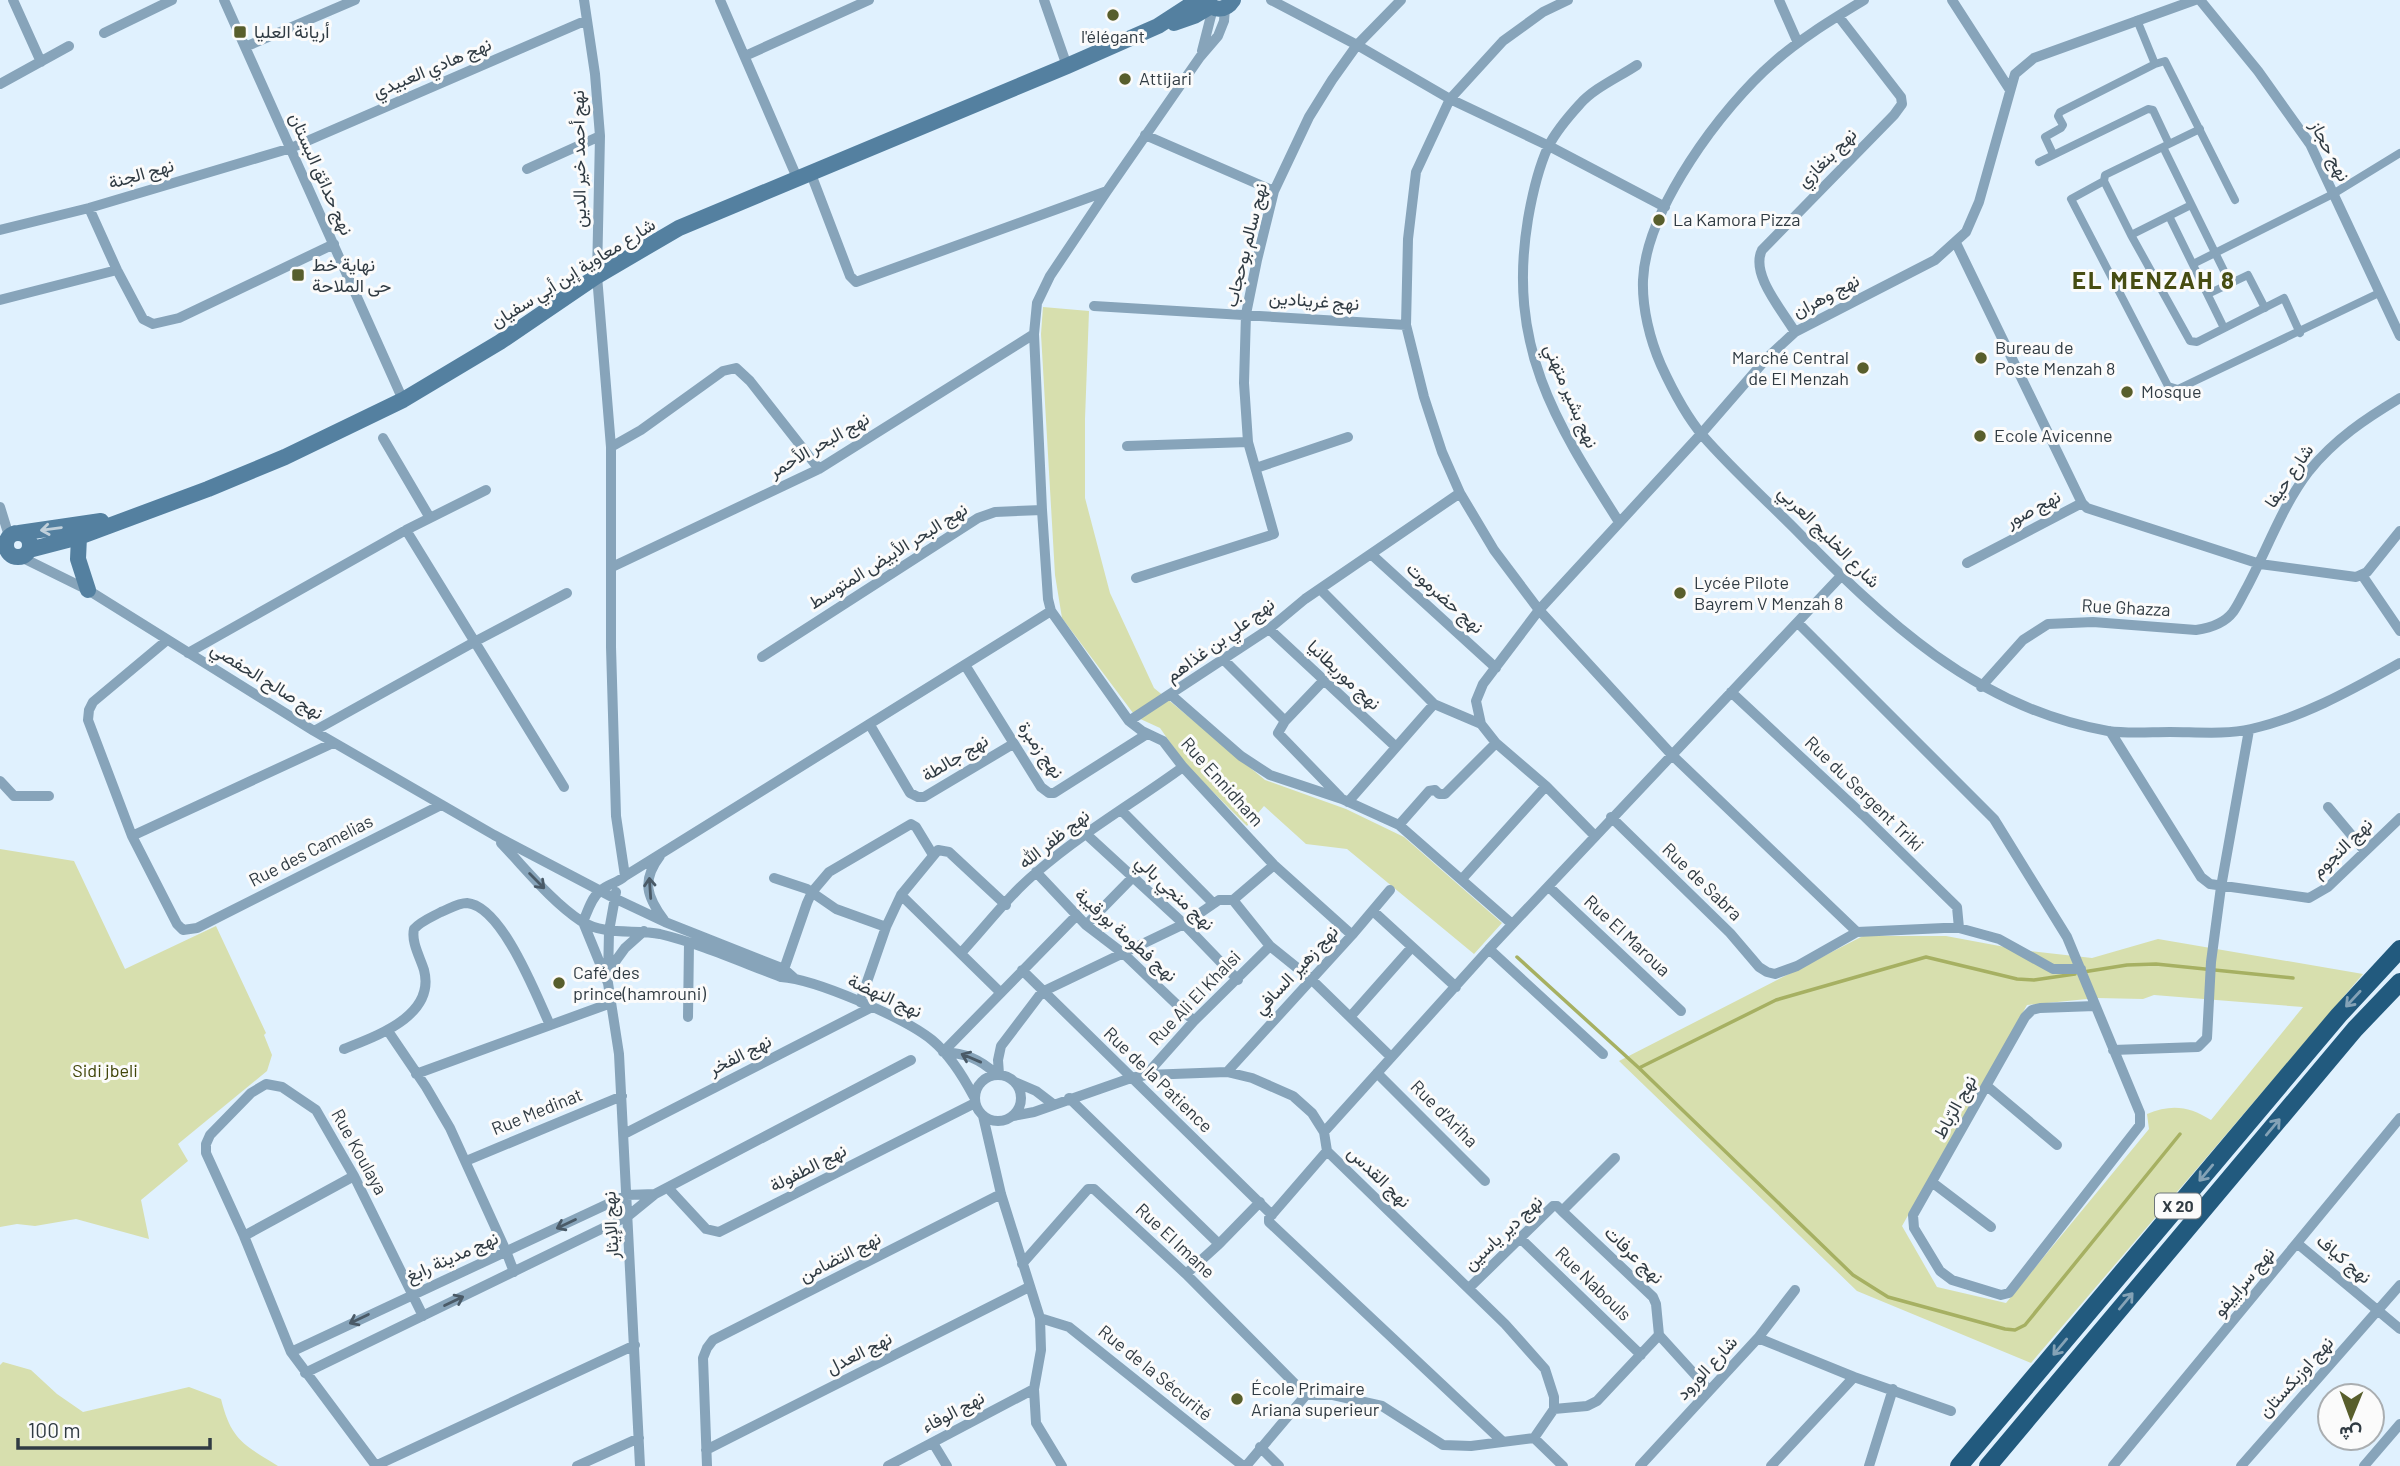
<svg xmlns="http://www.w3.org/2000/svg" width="2400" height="1466" font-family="Barlow,Vazirmatn,sans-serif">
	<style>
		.green { fill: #d7dfae; fill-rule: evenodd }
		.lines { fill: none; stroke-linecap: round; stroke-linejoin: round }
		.stream { stroke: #a6b062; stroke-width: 3.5 }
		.pedestrian { stroke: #87a4ba; stroke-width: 8 }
		.minor { stroke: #87a4ba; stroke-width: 10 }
		.secondary { stroke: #5480a0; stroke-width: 16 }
		.trunk { stroke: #225a7e; stroke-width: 18 }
		.oneway { stroke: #c1d0db }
		.oneway2 { stroke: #4a5a67 }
		.oneway3 { stroke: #84a2b6 }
		.poi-dot { fill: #585e2c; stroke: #fbfbfb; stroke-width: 2.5 }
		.labels { text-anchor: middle; stroke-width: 6; stroke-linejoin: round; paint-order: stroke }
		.shield { fill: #fbfbfb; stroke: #6d757a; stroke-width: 2 }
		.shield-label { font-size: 16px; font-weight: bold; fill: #303b43 }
		.poi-label { font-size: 18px; fill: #303b43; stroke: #fbfbfb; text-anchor: start }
		.street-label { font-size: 18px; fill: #303b43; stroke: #fbfbfb }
		.park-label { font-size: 18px; fill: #41460a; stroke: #fbfbfb }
		.district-label { font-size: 24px; font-weight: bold; letter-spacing: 2px; fill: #474d12; stroke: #fbfbfb }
	</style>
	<rect width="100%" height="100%" fill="#e0f1fe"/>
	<path class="green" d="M1043,307L1089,311L1085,419V498L1110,593L1154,688L1265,780L1346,809L1404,837L1502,923L1474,954L1347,849L1306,844L1264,806L1247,826L1186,765L1160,728L1136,717L1062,618L1055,575L1041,334Z
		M0,849L74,861L125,969L216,926L266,1033L264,1035L272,1055L267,1071L178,1144L188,1161L141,1200L149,1239L76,1219L35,1226L17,1224L0,1227Z
		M1863,936H1946L2021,950L2092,958L2158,939L2363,974L2031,1363L1857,1291L1619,1061ZM2154,995L2303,1007L2211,1120C2189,1106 2171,1104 2147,1114L2149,1129L2006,1303L1937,1287L1902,1226L2027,1005L2097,998L2143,999Z
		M3,1362L31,1370L57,1394L83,1412L189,1387L221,1399C231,1440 244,1445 278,1466H0V1365Z"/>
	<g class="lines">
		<path class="stream" d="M1517,957L1639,1068L1853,1275L1888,1297L2005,1329L2015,1330L2025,1325L2180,1134
			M2083,972L2127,965L2156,964L2293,978
			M1639,1068L1776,1000L1926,957L2017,979L2034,980L2075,974"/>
		<path class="pedestrian" d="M2137,20L2155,64
			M2200,129L2105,175L2104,181L2131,235L2190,341L2197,342L2284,298L2300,333
			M2163,147L2230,283
			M2053,154L2045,137L2061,128L2063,125L2058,116L2060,112L2155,64L2165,61L2235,200
			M2039,162L2148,109L2153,110L2169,144
			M2104,181L2071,199L2168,386L2178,389L2379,293
			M2169,216L2224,328
			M2131,235L2191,205
			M2193,264L2333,194L2400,153
			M2208,294L2248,275L2265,308"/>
		<path class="minor" d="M13,0L41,62
			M224,0L403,400
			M584,0L595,74L600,136L597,276L611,447V647L616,816L625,876
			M720,0L798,180
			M1044,0L1067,66
			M1271,0L1357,45L1450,99L1549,146L1665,207
			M1568,0L1543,12L1503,41L1450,99L1416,172L1408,239L1406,325L1424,397L1442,452L1460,493L1494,550L1539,610L1672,755L1857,932
			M1779,0L1798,43
			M1864,0C1833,19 1801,38 1774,62C1722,107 1646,209 1643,280C1642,308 1650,340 1661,365C1672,389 1686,416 1703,436C1731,468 1764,498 1794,528C1884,620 1976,708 2108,731C2128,734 2150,732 2170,732C2195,732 2226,735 2251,729C2304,717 2353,689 2400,663
			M1952,0L2010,90
			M2200,0L2258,71L2310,144L2400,336
			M1225,8L1224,21L1218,36L1200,57L1107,191L1050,276L1037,303L1034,334L1042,510L1048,599L1051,611L1129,721L1142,731L1163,741L1183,767L1274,865L1352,935
			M104,33L172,0
			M245,47L355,0
			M1202,51L1213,8
			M745,56L869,0
			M0,84L69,46
			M1145,135L1274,191
			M527,169L600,136
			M811,174L850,276L856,282L1107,191
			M89,208L117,270L143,319L153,324L179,318L334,244
			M0,230L89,208L291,148L587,20
			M1956,243L2082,503L1967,563
			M0,300L117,270
			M1094,306L1406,325
			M1795,332C1782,310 1750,274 1762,250L1894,115L1902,104L1901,97L1839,17
			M383,438L430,518
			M1127,446L1248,442
			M611,447L641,430L723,371L736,368L750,381L819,469
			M1256,468L1348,437
			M2082,503L2087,508L2260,564L2356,577L2367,572L2400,531
			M0,507L9,536
			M1619,522C1554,420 1507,346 1528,219C1532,196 1538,169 1548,147C1555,133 1569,116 1580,104C1594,88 1619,77 1637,65
			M406,530L564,787
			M1371,554L1496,668
			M21,557L88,590L314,731L494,835L614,898L665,922L784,969L794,978
			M612,567L819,469L1034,334
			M2362,575L2400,631
			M1136,578L1274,534L1248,442L1244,383L1246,314L1257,260L1274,191L1309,117L1332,80L1357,45L1401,0
			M1320,589L1434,704L1481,724
			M1798,623L1994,819L2067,937L2140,1113V1125L2009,1293L2001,1295L1952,1280L1940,1271L1914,1228L1913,1215L2025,1017L2032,1010L2040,1008L2095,1006
			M1269,629L1396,747
			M166,641L93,702L89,710L88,720L132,836L177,924L183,930L197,928L441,805
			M188,653L406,530L486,490
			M762,657L978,518L995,512L1042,510
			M1224,660L1285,721
			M965,665L1041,787L1049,793H1054L1147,734
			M1325,679L1285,721L1278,733L1340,797
			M1981,687L2023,640L2048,624L2093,622L2196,630C2210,628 2224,624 2233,612C2238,605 2242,596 2246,589C2267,550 2282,506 2309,471C2335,439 2365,419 2400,398
			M1731,692L1863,815L1957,907L1959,928
			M1170,694L1241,756L1270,775L1342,799L1399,825L1512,924
			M1129,721L1269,629L1305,599L1460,493
			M870,725L910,793L918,797H924L1013,744
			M314,731L476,641L567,593
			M2110,731L2201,877L2210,884L2309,898L2328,887L2400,818
			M0,781L14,796H49
			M1348,802L1434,704
			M2328,807L2364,850
			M1122,811L1213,903
			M1611,817L1730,933L1759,967L1767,972L1775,974L1797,966L1857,932L1944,928H1959L1999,939L2053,969H2081
			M1399,825L1429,791L1435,790L1439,794H1445L1496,743
			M1086,834L1184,924L1238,980
			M132,836L333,743
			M1595,836L1546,786L1496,743L1481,724L1476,701L1483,684L1539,610L1701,434L1767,358L1795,332L1935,260L1966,232L1979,202L2015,74L2034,58L2195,0
			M501,843C526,869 551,901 581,921C604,936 635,929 660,934C701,944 741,962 781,977C815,979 905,1018 932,1040C950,1055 963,1076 974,1097
			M660,856C641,881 647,897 664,920
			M1036,872L1086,925L1124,954L1194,1021
			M774,878L807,889L836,909L886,927
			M1462,879L1546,786
			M1549,887L1681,1011
			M901,895L1000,992
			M1233,900L1270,946L1311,979L1391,1057
			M1373,911L1456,987
			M1086,925L1132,878
			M1489,949L1603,1054
			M961,953C986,926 1010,894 1038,871C1083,832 1135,802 1183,767
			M609,970L625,948L644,931
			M1022,970L1272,1215
			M782,975L807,903L812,892L829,872L911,824L916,827L933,855
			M608,980L609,931L616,892
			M860,1002L886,927L901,895L938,850L949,852L1006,905
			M688,1017L689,943
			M1350,1017L1412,947
			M388,1031L426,1087L450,1128L506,1251L514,1272
			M344,1049C376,1036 436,1016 424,970C420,957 411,942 414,929C421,921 432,917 441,912C449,909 458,903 467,903C502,906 536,995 550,1025
			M2113,1050L2198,1047L2207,1038L2211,962L2221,887L2249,730
			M943,1052L1077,915
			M943,1052C965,1053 980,1059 996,1074
			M1227,1072L1352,935L1390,890
			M1377,1073L1485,1181
			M416,1074L611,1003
			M999,1074L998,1060L1001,1046L1042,992L1184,924L1219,900H1233L1274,865
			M975 1098a23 23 0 1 1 46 0a23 23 0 1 1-46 0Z
			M1146,1075L1194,1021L1270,946
			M1015,1082L1036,1091L1053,1104
			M1987,1086L2057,1145
			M1069,1098L1219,1244
			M983,1116L1001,1194L1040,1318L1041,1350L1034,1389L1036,1423L1062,1466
			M1013,1116L1034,1112L1131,1078L1146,1075L1227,1072L1252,1078L1293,1096L1312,1113L1324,1132L1327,1151L1505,1324L1545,1369L1554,1397V1409L1534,1438
			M1324,1132L1489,949L1841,576
			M624,1134L872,1007
			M1327,1151L1269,1218V1222L1502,1441
			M466,1161L622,1096
			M1933,1183L1991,1227
			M668,1188L706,1229L719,1232L975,1103
			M1562,1211L1653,1297L1656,1304L1659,1335
			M244,1236L354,1176
			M1520,1238L1641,1355
			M2298,1244L2400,1329
			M1022,1264L1088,1189H1094L1186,1274L1306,1395
			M1186,1274L1219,1244L1260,1202
			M1469,1288L1553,1206H1557L1562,1211L1615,1158
			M1040,1318L1069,1327L1243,1466
			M1659,1335L1709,1390
			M1758,1338L1854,1377L1951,1411
			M291,1352L627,1195L655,1194
			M305,1373L628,1216L655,1194L911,1060
			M1554,1409L1587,1406L1597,1401L1659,1335
			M933,1443L947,1466
			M1260,1447L1279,1466
			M706,1450L1029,1287
			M375,1466L635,1345
			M376,1466L291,1352L244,1236L206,1153V1144L210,1135L251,1093L266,1084L282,1087L316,1110L354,1176L423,1316
			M577,1466L639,1438
			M640,1466L619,1054L608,983L583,922C587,913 591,898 600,891C607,884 618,883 625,876L1051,611
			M707,1466L703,1358L707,1348L713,1340L1001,1194
			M888,1466L1034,1389
			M1246,1466L1306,1395H1333L1382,1406L1443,1445L1471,1446L1534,1438L1563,1466
			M1640,1466L1758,1338L1795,1290
			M1771,1466L1854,1377
			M1869,1466L1893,1389
			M2113,1466L2400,1118
			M2241,1466L2400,1285
			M2364,1466L2400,1424"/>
		<path class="secondary" d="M1206,0C1213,12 1226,11 1233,0
			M1174,23L1194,16L1211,6
			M19,533L101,521
			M6 545a12 12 0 1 1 24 0a12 12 0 1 1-24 0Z
			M79,537L78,559L88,590
			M29,550L79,537L208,489L285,457L403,400L500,342L597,276L679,228L1067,66L1158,26L1198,0"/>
		<path class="trunk" d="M1959,1466L2339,1015L2400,949
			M1988,1466L2355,1029L2400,982"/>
	</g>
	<defs><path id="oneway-shaft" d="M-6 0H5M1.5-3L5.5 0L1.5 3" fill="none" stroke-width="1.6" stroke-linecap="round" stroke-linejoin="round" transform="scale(1.75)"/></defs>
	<use class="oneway" href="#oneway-shaft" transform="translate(51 529) rotate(172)"/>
	<g class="oneway2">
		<use href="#oneway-shaft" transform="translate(537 881) rotate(45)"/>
		<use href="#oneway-shaft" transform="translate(650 888) rotate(-94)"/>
		<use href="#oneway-shaft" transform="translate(971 1058) rotate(-157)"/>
		<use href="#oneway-shaft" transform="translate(566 1224) rotate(155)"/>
		<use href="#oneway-shaft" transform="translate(454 1301) rotate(-26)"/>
		<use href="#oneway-shaft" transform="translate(359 1319) rotate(154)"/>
	</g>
	<g class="oneway3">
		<use href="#oneway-shaft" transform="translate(2353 999) rotate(133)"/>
		<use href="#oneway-shaft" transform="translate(2273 1127) rotate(-50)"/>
		<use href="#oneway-shaft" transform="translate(2206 1173) rotate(130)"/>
		<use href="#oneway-shaft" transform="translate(2126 1301) rotate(-50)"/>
		<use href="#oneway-shaft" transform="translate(2060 1347) rotate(130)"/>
	</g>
	<g class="poi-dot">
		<circle cx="1113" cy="15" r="7"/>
		<rect x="233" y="25" width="14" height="14" rx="3.5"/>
		<circle cx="1125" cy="79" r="7"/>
		<circle cx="1659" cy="220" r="7"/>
		<rect x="291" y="268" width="14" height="14" rx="3.5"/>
		<circle cx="1981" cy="358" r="7"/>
		<circle cx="1863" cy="368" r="7"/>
		<circle cx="2127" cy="392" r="7"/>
		<circle cx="1980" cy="436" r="7"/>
		<circle cx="1680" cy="593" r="7"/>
		<circle cx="559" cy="983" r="7"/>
		<circle cx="1237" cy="1399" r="7"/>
	</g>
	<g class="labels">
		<rect class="shield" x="2155" y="1193.5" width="46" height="25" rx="5"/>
		<g class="shield-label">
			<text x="2178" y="1212">X 20</text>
		</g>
		<g class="poi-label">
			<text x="254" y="38">أريانة العليا</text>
			<text x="1113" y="43" text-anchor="middle">l'élégant</text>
			<text x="1139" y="85">Attijari</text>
			<text x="1673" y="226">La Kamora Pizza</text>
			<text x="312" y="271">نهاية خط<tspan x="312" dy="21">حى الملاحة</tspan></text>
			<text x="1995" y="354">Bureau de<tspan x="1995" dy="21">Poste Menzah 8</tspan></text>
			<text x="1849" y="364" text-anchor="end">Marché Central<tspan x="1849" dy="21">de El Menzah</tspan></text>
			<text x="2141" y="398">Mosque</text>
			<text x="1994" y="442">Ecole Avicenne</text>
			<text x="1694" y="589">Lycée Pilote<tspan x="1694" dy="21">Bayrem V Menzah 8</tspan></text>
			<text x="573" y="979">Café des<tspan x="573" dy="21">prince(hamrouni)</tspan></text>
			<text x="1251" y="1395">École Primaire<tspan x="1251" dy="21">Ariana superieur</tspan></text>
		</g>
		<g class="street-label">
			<text transform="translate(432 68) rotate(-23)" y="6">نهج هادي العبيدي</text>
			<text transform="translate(2330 151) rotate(63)" y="6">نهج حجاز</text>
			<text transform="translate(1827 158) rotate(-45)" y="6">نهج بنغازي</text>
			<text transform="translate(579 159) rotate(-91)" y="6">نهج أحمد خير الدين</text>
			<text transform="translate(141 174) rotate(-16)" y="6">نهج الجنة</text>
			<text transform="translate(321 174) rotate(66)" y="6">نهج حدائق البستان</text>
			<text transform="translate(1246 245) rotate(-76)" y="6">نهج سالم بوحجاب</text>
			<text transform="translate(573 273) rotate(-32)" y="6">شارع معاوية إبن أبي سفيان</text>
			<text transform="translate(1826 296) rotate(-28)" y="6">نهج وهران</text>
			<text transform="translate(1314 301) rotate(4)" y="6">نهج غرينادين</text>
			<text transform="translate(1571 396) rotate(67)" y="6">نهج بشير متهني</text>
			<text transform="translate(819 445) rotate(-30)" y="6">نهج البحر الأحمر</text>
			<text transform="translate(2289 476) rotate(-56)" y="6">شارع حيفا</text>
			<text transform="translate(2033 509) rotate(-28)" y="6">نهج صور</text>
			<text transform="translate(1829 537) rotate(45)" y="6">شارع الخليج العربي</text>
			<text transform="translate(888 556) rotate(-32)" y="6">نهج البحر الأبيض المتوسط</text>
			<text transform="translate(1445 598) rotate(42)" y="6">نهج حضرموت</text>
			<text transform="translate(2126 608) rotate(3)" y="6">Rue Ghazza</text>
			<text transform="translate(1220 640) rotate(-36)" y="6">نهج علي بن غذاهم</text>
			<text transform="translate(1344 675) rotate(43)" y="6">نهج موريطانيا</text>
			<text transform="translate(267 681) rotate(32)" y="6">نهج صالح الحفصي</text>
			<text transform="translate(1041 750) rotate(55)" y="6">نهج زمبرة</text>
			<text transform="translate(955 758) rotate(-31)" y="6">نهج جالطة</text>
			<text transform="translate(1222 782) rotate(48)" y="6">Rue Ennidham</text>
			<text transform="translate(1864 794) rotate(44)" y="6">Rue du Sergent Triki</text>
			<text transform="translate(1054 839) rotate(-38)" y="6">نهج ظفر الله</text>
			<text transform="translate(2342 848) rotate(-44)" y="6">نهج النجوم</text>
			<text transform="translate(311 851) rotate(-27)" y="6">Rue des Camelias</text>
			<text transform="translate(1702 882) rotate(44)" y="6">Rue de Sabra</text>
			<text transform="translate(1175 893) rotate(43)" y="6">نهج منجي بالي</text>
			<text transform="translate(1126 935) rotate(42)" y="6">نهج فطومة بورقيبة</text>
			<text transform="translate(1627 936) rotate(43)" y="6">Rue El Maroua</text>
			<text transform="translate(1296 970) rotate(-47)" y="6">نهج زهير السافي</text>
			<text transform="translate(885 996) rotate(25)" y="6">نهج النهضة</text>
			<text transform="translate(1195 998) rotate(-46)" y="6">Rue Ali El Khalsi</text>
			<text transform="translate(740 1055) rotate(-27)" y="6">نهج الفخر</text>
			<text transform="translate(1158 1080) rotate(44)" y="6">Rue de la Patience</text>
			<text transform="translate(1955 1107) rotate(-61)" y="6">نهج الرّباط</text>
			<text transform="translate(537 1112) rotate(-22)" y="6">Rue Medinat</text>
			<text transform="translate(1444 1114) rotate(45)" y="6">Rue d'Ariha</text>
			<text transform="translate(359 1152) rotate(61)" y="6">Rue Koulaya</text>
			<text transform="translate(808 1168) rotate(-27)" y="6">نهج الطفولة</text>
			<text transform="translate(1379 1177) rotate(44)" y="6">نهج القدس</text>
			<text transform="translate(611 1225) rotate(-93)" y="6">نهج الإيثار</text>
			<text transform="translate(1503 1233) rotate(-43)" y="6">نهج دير ياسين</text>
			<text transform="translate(1175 1241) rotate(43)" y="6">Rue El Imane</text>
			<text transform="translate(1634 1255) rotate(44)" y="6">نهج عرفات</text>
			<text transform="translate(452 1257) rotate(-24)" y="6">نهج مدينة رابغ</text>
			<text transform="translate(840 1257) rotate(-27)" y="6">نهج التضامن</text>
			<text transform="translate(2344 1259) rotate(40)" y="6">نهج كياف</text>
			<text transform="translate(2244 1282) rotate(-50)" y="6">نهج سراييفو</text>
			<text transform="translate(1593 1284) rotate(44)" y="6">Rue Nabouls</text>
			<text transform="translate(859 1353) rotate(-27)" y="6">نهج العدل</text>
			<text transform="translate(1707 1368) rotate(-47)" y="6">شارع الورود</text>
			<text transform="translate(1155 1373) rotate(39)" y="6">Rue de la Sécurité</text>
			<text transform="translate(2296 1377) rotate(-48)" y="6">نهج اوزبكستان</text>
			<text transform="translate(953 1412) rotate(-28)" y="6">نهج الوفاء</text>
		</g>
		<g class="park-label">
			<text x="105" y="1077">Sidi jbeli</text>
		</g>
		<g class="district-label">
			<text x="2154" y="289">EL MENZAH 8</text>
		</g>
	</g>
	<g transform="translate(2351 1417) rotate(181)"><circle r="33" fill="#fbfbfb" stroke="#aaaeb1" stroke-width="2"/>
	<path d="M0-5L12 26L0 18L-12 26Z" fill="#585e2c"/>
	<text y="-10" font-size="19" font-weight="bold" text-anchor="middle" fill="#303b43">ش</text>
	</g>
	<path d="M18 1438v10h192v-10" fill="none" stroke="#303b43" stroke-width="3.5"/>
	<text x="28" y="1438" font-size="21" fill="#303b43" stroke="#fbfbfb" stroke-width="5" paint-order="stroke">100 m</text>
</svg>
